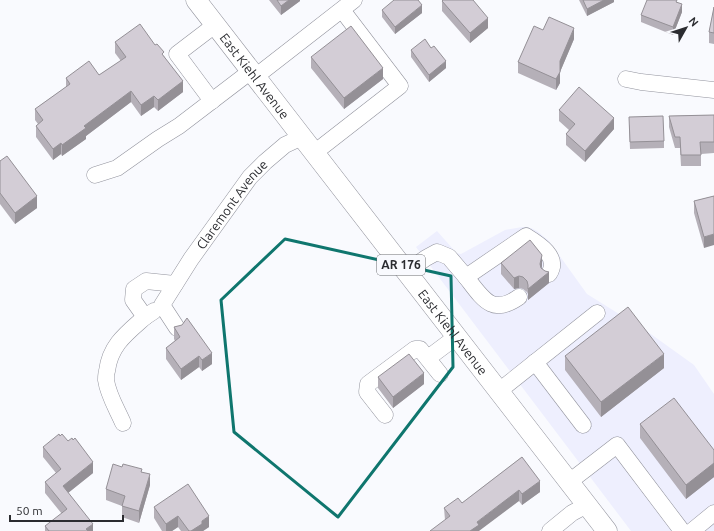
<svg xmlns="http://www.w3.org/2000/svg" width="714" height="531" font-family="Ubuntu,sans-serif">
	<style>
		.built { fill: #eeeffe }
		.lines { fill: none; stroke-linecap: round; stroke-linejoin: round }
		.minor-casing { stroke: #92939d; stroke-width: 17 }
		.major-casing { stroke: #92939d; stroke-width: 21 }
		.minor { stroke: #fff; stroke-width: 16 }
		.major { stroke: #fff; stroke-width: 20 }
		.wall { fill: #b5b0b8 }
		.shaded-wall { fill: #949096 }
		.building { fill: #d3cdd6; stroke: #949096 }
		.marked { fill: none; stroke: #0f766e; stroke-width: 3; stroke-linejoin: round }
		.labels { text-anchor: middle; stroke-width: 3; stroke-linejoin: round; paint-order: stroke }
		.shield { fill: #f9fafe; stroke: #696a6e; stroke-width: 1 }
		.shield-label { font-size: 12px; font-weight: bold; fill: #2b2c30 }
		.street-label { font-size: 13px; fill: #2b2c30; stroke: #f9fafe }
	</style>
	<rect width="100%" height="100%" fill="#f9fafe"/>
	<path class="built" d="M522,227L531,228L537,231L549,241L587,294L648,332L694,365L714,394V531H631L416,247L437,231L453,249L456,253L461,254L505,230Z"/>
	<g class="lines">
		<defs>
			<g id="minor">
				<path d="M255,77L354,0"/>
				<path d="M626,79L641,82L714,90"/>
				<path d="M212,101L177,54L215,25"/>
				<path d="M314,153L400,86L342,10"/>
				<path d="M95,175L117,168L158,139L179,126L251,71"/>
				<path d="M406,272L426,258L437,252L449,257L466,277L526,236C539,244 560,257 549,274"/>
				<path d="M466,277C483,299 492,316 519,297"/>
				<path d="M154,311L145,317L133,300L134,289L146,281L175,284"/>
				<path id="s1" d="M177,328L162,305L191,259L250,177L265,162L285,145L302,137"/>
				<path d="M428,358L456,337"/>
				<path d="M535,362L583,425"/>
				<path d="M499,391L597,313"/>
				<path d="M385,415L367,392L368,384L415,349H420L440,374"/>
				<path d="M123,423C117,409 108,395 106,380C106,377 106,373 107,371C110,345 127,333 145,317"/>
				<path d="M569,482L617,445L682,531"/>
				<path d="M550,531L572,513L587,505"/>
				<path d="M692,531L714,513"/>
			</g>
			<g id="major">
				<path id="s2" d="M196,0L607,531"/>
			</g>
		</defs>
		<use href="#minor" class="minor-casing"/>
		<use href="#major" class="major-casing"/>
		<use href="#minor" class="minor"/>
		<use href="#major" class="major"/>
	</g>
	<path class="wall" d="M269,0H300V1L281,15Z
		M579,0H614V2L587,16Z
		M442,1L488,28L470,43L442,11Z
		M677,2L682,12L673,35L641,22V15Z
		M714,7V44L709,43V32Z
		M382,10L422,13L395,34L382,17Z
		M543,30L574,39L560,72V83L556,90L518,73V62Z
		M115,42L164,56L183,92L158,111L154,107L141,116L131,102L86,136V139L62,156L61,154L53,160L36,137V126L38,124L35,120V109L66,87V78L99,75L121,61L115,53Z
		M411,50L446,68L429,82L411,57Z
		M311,57L383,79L344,109L311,68Z
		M559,110L614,129L585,162L566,145V134L569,130L559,121Z
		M714,115V153L701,154V166H681L680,148H675L669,127V116Z
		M629,125L664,141V148L630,149Z
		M0,161L37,208L15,224L0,204Z
		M714,196L704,248L694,213V201Z
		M501,263L542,266L541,268L549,283L528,300V294L527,292L523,289L519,288L514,289L501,274Z
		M174,327L212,364L202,371L199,367L181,380L166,359V348L175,341L174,339Z
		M565,356L664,368L601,417L565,370Z
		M378,377L424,384L393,408L378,388Z
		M640,424L714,450V477L686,499L640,438Z
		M43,447L93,473L68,493L93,531H45V526L62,514L45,493V482L56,473L43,457Z
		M522,457L540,492L522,505L519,501L445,520L444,508L462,503Z
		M142,472L150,485L139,523L122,517V506L106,500V489Z
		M154,507L209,527L203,531H181L178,527L172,531H162L154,518Z"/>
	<path class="shaded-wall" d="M289,0H300V1L281,15V6Z
		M604,0H614V2L587,16V9Z
		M682,4V12L673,35V27Z
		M422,5V13L395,34V27Z
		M488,18V28L470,43V33Z
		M574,28V39L560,72V83L556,90V79L560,61Z
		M446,61V68L429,82V75Z
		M383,68V79L344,109V98Z
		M183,81V92L158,111V100Z
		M131,91V102L86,136V139L62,156V145L84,126Z
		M154,96V107L141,116V105Z
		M614,118V129L585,162V151Z
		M61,143V154L53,160V149Z
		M37,196V208L15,224V213Z
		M714,234V245L704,248V237Z
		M542,255V266L540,275V264Z
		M549,272V283L528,300V289Z
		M519,276V288L514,289V278Z
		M212,353V364L202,371V360Z
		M664,354V368L601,417V402Z
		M199,356V367L181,380V369Z
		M424,373V384L393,408V397Z
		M93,462V473L63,497V486Z
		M714,463V477L686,499V485Z
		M150,474V485L139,523V511Z
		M540,481V492L522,505V494Z
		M519,490V501L479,531H470L477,522Z
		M178,516V527L172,531H166V524Z
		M209,516V527L203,531H191L202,521Z
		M93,524V531H86V529Z"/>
	<path class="building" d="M277,0H289L281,6Z
		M394,0H418L422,5L395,27L382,10Z
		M443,0H473L488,18L470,33L442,1Z
		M583,0H604L587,9Z
		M647,0H677L676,2L682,4L673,27L641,15Z
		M714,7V33L709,32Z
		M549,17L574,28L560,61V72L556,79L518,62L534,26L543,30Z
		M140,24L155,45L157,44L164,52L162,54L183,81L158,100L154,96L141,105L131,91L84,126L86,128L62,145L61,143L53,149L36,126L43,120L35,109L70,84L66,78L89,61L99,75L126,57L115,42Z
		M351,26L383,68L344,98L311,57Z
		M425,39L431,48L434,46L446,61L429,75L411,50Z
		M579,87L614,118L585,151L566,134L575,124L559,110Z
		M714,115V142H700L701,155H681L680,137H675L669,116Z
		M663,116L664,141L630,142L629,117Z
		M7,156L37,196L15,213L0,193V161Z
		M714,196V234L704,237L694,201Z
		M530,240L542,255L540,264L541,268L545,271L549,272L528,289V285L527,281L523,277L519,276L514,278L501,263Z
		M628,307L664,354L601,402L565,356Z
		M187,318L212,353L202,360L199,356L181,369L166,348L180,337L174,327L182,325Z
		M409,354L424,373L393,397L378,377Z
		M674,398L714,450V463L686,485L640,424Z
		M59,434L60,436L62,434L68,441L72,438L73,440L75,438L93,462L63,486L93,524L86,529L88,531H49L45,526L67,509L45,482L61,469L43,447Z
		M522,457L540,481L522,494L519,490L477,522L479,525L470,531H430L450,516L444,508L458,498L462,503Z
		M113,464L122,467L123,464L142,469L141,472L150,474L139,511L122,506L125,496L106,489Z
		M188,484L209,516L202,521V524L191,531H189L178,516L166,524L154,507Z"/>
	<path class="marked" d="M285,239L451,276L453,367L338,517L234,432L221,300Z"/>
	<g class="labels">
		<rect class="shield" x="377" y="255" width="48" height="20" rx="3"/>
		<g class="shield-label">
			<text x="401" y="269">AR 176</text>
		</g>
		<g class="street-label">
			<text dy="5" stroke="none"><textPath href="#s2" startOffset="96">East Kiehl Avenue</textPath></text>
			<text dy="5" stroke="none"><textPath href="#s1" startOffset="150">Claremont Avenue</textPath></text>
			<text dy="5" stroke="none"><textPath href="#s2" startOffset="420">East Kiehl Avenue</textPath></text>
		</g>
	</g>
	<g transform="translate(686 28) rotate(51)" stroke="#f9fafe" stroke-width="3" paint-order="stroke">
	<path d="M0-3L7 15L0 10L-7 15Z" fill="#2b2c30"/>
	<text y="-6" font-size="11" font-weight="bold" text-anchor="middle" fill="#2b2c30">N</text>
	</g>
	<path d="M10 515v6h113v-6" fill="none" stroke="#2b2c30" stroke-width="2"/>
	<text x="16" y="515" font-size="12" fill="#2b2c30" stroke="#f9fafe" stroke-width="3" paint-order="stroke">50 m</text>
</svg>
